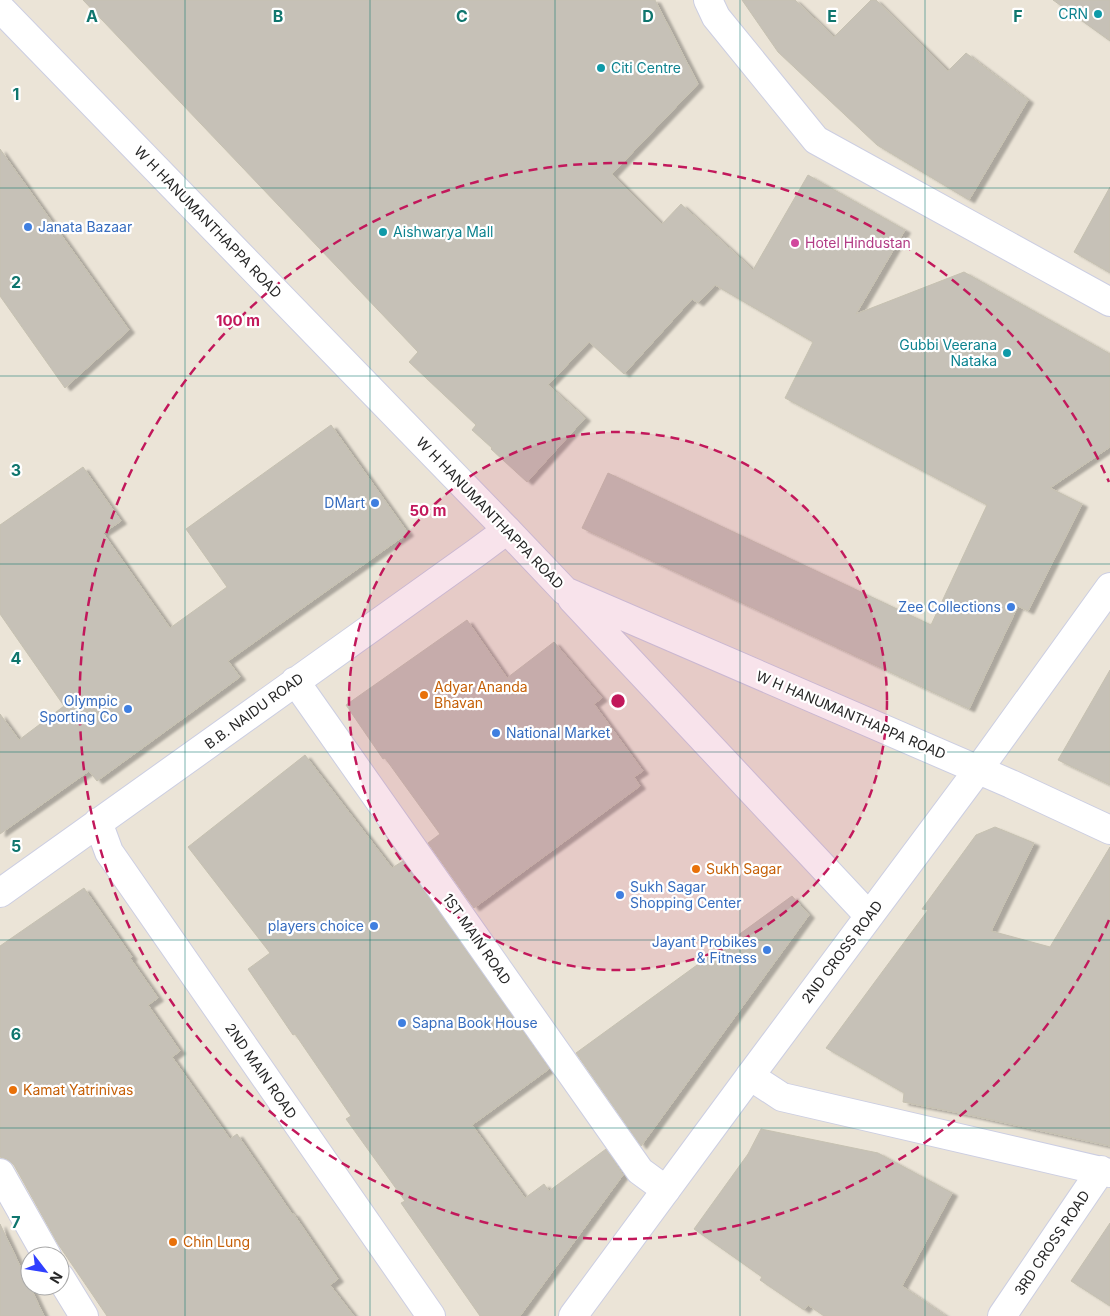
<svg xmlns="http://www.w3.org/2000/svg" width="1110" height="1316" font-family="Inter,sans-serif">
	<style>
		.building { fill: #c6c1b7; stroke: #c6c1b1; filter: url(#shadow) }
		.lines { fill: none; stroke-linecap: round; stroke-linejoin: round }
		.minor-casing { stroke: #cccee2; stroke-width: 30 }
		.tertiary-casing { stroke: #cccee2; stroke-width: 30 }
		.minor { stroke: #fff; stroke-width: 28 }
		.tertiary { stroke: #fff; stroke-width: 28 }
		.grid { fill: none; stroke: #0f766e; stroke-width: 1; stroke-opacity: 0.55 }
		.ring { fill: none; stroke: #c2185b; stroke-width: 2.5; stroke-dasharray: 9 6 }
		.culture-dot { fill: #0f9aa8; stroke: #fff; stroke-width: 2 }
		.shop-dot { fill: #3f7fe0; stroke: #fff; stroke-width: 2 }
		.hotel-dot { fill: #d1479c; stroke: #fff; stroke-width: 2 }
		.food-dot { fill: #e8710a; stroke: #fff; stroke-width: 2 }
		.labels { text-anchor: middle; stroke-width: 4.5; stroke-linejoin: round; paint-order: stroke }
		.culture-label { font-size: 14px; fill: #0d838f; stroke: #fff; text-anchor: end }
		.street-label { font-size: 14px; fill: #272727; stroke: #fff }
		.shop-label { font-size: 14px; fill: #366cbe; stroke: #fff; text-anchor: end }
		.hotel-label { font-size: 14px; fill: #b23c85; stroke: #fff; text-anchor: start }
		.food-label { font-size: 14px; fill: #c56008; stroke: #fff; text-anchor: start }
		.grid-label { font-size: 16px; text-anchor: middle; font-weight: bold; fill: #0f766e; stroke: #fff; stroke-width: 4.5; stroke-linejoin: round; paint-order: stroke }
		.centre { fill: #c2185b; stroke: #fff; stroke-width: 2.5 }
		.ring-label { font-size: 15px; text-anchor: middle; font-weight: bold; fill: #c2185b; stroke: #fff; stroke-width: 4.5; stroke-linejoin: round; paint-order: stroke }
	</style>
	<defs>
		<filter id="shadow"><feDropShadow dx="5.5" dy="3" stdDeviation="1" flood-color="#0004"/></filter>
	</defs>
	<rect width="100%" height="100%" fill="#ebe4d7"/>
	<path class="building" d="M83,0H655L698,84L612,174L662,224L681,204L753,270L808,175L905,230L856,314L964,272L1110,354V447L1050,488L1082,504L1028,611L1018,606L969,709L582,528L608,473L931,625L987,505L785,398L813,342L715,285L698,303L692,299L624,374L589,342L548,385L585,418L527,482L491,449L492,448L472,430L476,425L409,362L418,352Z
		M742,0H795L834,37L871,0H876L948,71L966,53L1028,100L969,200L877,145L778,52Z
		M1053,0H1110V41Z
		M0,149L129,330L65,388L0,296Z
		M1110,187V273L1074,252Z
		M331,425L408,533L228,661L240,677L97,781L89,771L0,834V714L19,740L64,706L0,614V525L83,467L121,521L103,533L170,628L227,587L186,529Z
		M467,620L507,678L554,642L602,698L594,704L643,771L634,777L640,786L474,908L428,843L440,834L385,758L383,759L346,705Z
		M1110,670V785L1058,760Z
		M305,755L392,868L403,861L549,1069L472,1125L525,1198L544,1184L549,1191L606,1149L623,1175L520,1316H480L401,1203L405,1201L346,1119L351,1116L295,1034L293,1035L248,969L270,953L188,847Z
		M995,827L1034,843L991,931L1050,947L1110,847V1146L970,1115L903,1102L904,1093L826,1048L928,910L922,909L976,835Z
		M84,888L132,957L130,958L158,998L148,1005L180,1051L172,1057L230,1139L237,1134L292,1214L293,1213L338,1279L330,1285L354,1316H107L58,1244L14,1165L7,1159L0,1157V946Z
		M792,896L809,915L641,1146L576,1053Z
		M761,1129L878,1153L952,1193L902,1286L946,1316H824L808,1305L804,1310L760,1280L762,1277L694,1229L748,1154Z
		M1110,1223V1306L1071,1281Z
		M0,1224L44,1316H0Z"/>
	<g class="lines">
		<defs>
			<path id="minor" d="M708,0L716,17L816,140L1110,302
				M295,681L640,1171L666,1190
				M98,822L109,852L431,1316
				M0,893L476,553L507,530
				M750,1076L782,1097L1110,1173
				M0,1173L47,1256
				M60,1277L84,1316
				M1002,1316L1101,1170"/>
			<path id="tertiary" d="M0,8L507,530L565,591L1011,784L1110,830
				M572,599L869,916
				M573,1316L750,1076L978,770L1110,587"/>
		</defs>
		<use href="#minor" class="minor-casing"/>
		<use href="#tertiary" class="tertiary-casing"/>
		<use href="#minor" class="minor"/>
		<use href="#tertiary" class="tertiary"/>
	</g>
	<path class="grid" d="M185,0V1316M370,0V1316M555,0V1316M740,0V1316M925,0V1316M0,188H1110M0,376H1110M0,564H1110M0,752H1110M0,940H1110M0,1128H1110"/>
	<circle cx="618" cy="701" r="269" fill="#c2185b" fill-opacity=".12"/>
	<g class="ring">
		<circle cx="618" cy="701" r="269"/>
		<path d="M1109 920A538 538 0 1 1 1109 482"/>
	</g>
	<g class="culture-dot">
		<circle cx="1098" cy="14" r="5"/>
		<circle cx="601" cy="68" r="5"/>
		<circle cx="383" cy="232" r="5"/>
		<circle cx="1007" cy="353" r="5"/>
	</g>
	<g class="shop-dot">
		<circle cx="28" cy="227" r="5"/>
		<circle cx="375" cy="503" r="5"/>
		<circle cx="1011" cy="607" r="5"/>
		<circle cx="128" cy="709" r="5"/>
		<circle cx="496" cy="733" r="5"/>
		<circle cx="620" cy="895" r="5"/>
		<circle cx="374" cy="926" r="5"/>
		<circle cx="767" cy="950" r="5"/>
		<circle cx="402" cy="1023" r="5"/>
	</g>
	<circle class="hotel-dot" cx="795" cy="243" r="5"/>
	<g class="food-dot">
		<circle cx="424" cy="695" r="5"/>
		<circle cx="696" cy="869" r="5"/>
		<circle cx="13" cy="1090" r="5"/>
		<circle cx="173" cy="1242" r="5"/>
	</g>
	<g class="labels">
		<g class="culture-label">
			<text x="1088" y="19">CRN</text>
			<text x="611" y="73" text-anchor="start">Citi Centre</text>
			<text x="393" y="237" text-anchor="start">Aishwarya Mall</text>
			<text x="997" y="350">Gubbi Veerana<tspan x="997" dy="16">Nataka</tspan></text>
		</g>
		<g class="street-label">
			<text transform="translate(208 222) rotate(46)" y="5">W H HANUMANTHAPPA ROAD</text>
			<text transform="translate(490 513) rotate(46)" y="5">W H HANUMANTHAPPA ROAD</text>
			<text transform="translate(254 711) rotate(-36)" y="5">B.B. NAIDU ROAD</text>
			<text transform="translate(851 715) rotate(23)" y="5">W H HANUMANTHAPPA ROAD</text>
			<text transform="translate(477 939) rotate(55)" y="5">1ST MAIN ROAD</text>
			<text transform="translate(842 952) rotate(-53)" y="5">2ND CROSS ROAD</text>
			<text transform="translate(261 1071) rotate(55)" y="5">2ND MAIN ROAD</text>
			<text transform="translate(1052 1243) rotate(-56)" y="5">3RD CROSS ROAD</text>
		</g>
		<g class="shop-label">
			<text x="38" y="232" text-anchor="start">Janata Bazaar</text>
			<text x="365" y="508">DMart</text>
			<text x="1001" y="612">Zee Collections</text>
			<text x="118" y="706">Olympic<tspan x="118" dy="16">Sporting Co</tspan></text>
			<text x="506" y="738" text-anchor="start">National Market</text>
			<text x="630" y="892" text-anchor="start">Sukh Sagar<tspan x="630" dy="16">Shopping Center</tspan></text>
			<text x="364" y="931">players choice</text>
			<text x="757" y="947">Jayant Probikes<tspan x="757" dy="16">&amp; Fitness</tspan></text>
			<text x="412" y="1028" text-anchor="start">Sapna Book House</text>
		</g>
		<g class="hotel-label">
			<text x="805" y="248">Hotel Hindustan</text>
		</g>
		<g class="food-label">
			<text x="434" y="692">Adyar Ananda<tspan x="434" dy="16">Bhavan</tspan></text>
			<text x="706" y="874">Sukh Sagar</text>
			<text x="23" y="1095">Kamat Yatrinivas</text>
			<text x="183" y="1247">Chin Lung</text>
		</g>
	</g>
	<g class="grid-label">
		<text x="92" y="22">A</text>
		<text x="278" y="22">B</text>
		<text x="462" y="22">C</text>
		<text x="648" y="22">D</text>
		<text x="832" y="22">E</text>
		<text x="1018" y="22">F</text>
		<text x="16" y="100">1</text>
		<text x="16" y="288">2</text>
		<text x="16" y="476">3</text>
		<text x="16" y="664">4</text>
		<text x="16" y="852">5</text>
		<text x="16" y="1040">6</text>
		<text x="16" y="1228">7</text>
	</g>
	<circle cx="618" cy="701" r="8" class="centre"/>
	<g class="ring-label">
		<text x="238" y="326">100 m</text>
		<text x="428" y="516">50 m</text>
	</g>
	<g transform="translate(45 1271) rotate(121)"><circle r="24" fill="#ffffff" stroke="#a9a9a9"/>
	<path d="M0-4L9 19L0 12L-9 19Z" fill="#3040ff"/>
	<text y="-8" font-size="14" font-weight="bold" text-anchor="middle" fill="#272727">N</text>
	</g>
</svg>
